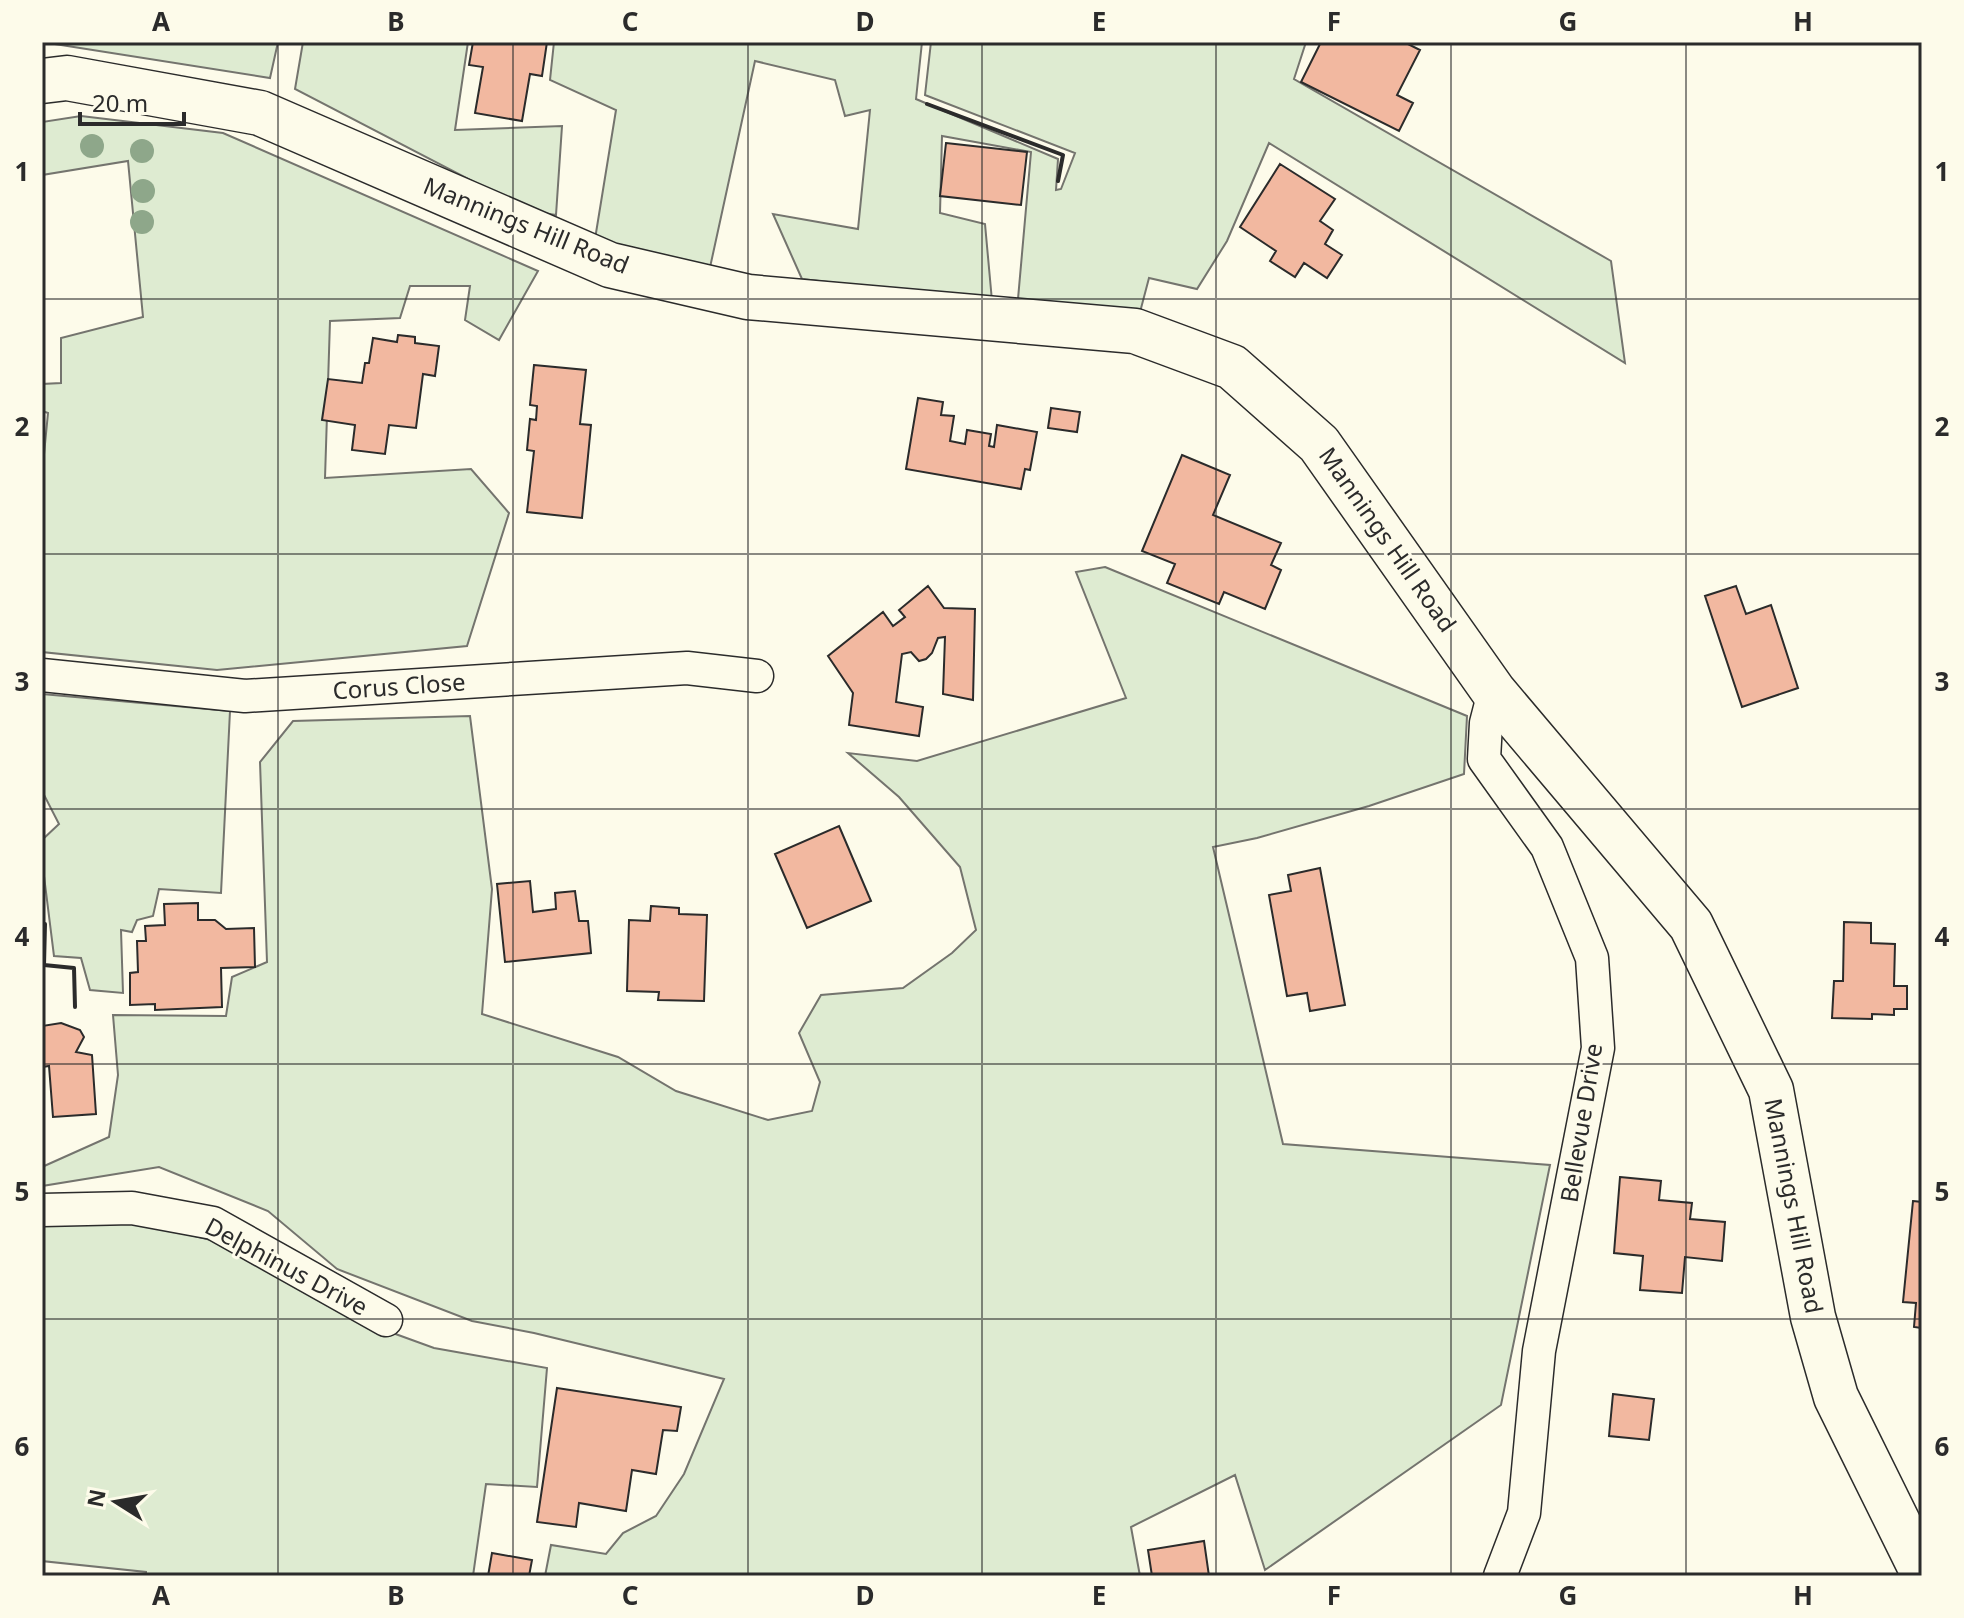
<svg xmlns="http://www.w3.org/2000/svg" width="1964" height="1618" font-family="'Noto Sans',sans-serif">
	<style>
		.green { fill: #deebd1; stroke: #74746e; stroke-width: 2 }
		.building { fill: #f2b8a0; stroke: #2b2b2b; stroke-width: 2 }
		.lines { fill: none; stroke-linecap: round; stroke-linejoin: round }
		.street-casing { stroke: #2b2b2b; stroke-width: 35 }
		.secondary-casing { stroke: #2b2b2b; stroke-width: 47 }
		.street { stroke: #fdfbea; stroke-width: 32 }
		.secondary { stroke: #fdfbea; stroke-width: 44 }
		.wall { stroke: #2b2b2b; stroke-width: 4 }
		.tree { fill: #8ea78a }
		.grid { fill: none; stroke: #2b2b2b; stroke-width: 2; stroke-opacity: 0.55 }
		.labels { text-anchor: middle; stroke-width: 6; stroke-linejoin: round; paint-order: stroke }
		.street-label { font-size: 24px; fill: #2b2b2b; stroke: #fdfbea }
		.neatline { fill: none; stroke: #2b2b2b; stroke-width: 3 }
		.grid-label { font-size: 26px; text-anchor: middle; font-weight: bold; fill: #2b2b2b }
	</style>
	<rect width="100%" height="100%" fill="#fdfbea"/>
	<path class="green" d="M42,42H278L270,78Z
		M303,42H468L455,130L562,126L556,215L530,211L295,89Z
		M554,42H922L916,99L1058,159L1056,190L1061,189L1075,153L925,95L931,42H1306L1294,79L1611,261L1625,363L1269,143L1227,241L1197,289L1149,278L1139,316L1018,299L1031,152L942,136L940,213L985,224L992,301L802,279L773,214L858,229L870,110L845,116L835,80L755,61L709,272L595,239L616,110L550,80Z
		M81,116L223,133L538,271L499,340L465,320L470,286H410L400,318L330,321L325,478L471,469L509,513L467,646L217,670L42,652V475L48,413L42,411V384L61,383V338L143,317L128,161L42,175V122Z
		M1105,567L1467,716L1464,774L1369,806L1257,838L1213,847L1283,1144L1550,1165L1501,1405L1265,1570L1235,1475L1131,1527L1140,1576H545L551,1545L606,1554L623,1533L656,1516L684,1474L724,1379L534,1333L472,1321L337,1269L268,1211L159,1167L42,1186V1167L109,1137L118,1075L113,1015L226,1016L232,977L267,962L260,762L293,721L470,716L492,889L482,1014L618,1057L676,1091L768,1120L812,1111L820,1082L799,1033L821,995L903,988L952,953L976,930L960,867L899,797L848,753L917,761L1126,698L1076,572Z
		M42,694L230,711L221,893L159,889L153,916L137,920L132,932L121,930L123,993L90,990L81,958L54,956L42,860V840L59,824L42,791Z
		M42,1222L141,1223L211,1240L357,1320L434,1348L547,1368L537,1487L486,1484L473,1576H146V1572L42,1561Z"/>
	<path class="building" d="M473,42H547L542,76L530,74L522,121L475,113L483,67L469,65Z
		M1321,42H1404L1420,50L1397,95L1413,103L1399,131L1301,82Z
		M946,143L1027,152L1021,205L940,196Z
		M1280,164L1335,199L1320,221L1333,230L1325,244L1342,255L1327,278L1304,263L1295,277L1270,261L1276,251L1240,227Z
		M398,335L415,337V343L439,346L435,376L423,374L416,428L389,425L385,454L352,450L355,425L322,420L328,379L362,383L365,363H369L373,338L397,342Z
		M534,365L586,370L580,424L591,425L582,518L527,512L534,451L527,450L530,419L536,420L537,406L530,405Z
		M918,398L943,402L941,415L954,416L950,441L965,444L967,430L991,434L989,446L994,447L997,425L1037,432L1030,470L1025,469L1021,489L906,469Z
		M1051,408L1080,412L1077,432L1048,428Z
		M1182,455L1230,475L1213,515L1281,543L1271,565L1281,570L1265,609L1224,592L1219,604L1167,583L1175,564L1142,551Z
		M928,586L944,608L975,609L973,700L943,694L945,637L938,638L932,653L926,659L919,661L911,652L902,654L896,702L923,707L919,736L849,725L853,693L828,656L883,612L893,626L905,617L899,610Z
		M1736,586L1746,614L1771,605L1798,688L1742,707L1705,596Z
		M839,826L871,901L807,928L775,854Z
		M1320,868L1345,1005L1310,1011L1307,993L1287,996L1269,895L1291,891L1288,875Z
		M530,881L533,912L556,909L555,893L575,891L579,921H588L591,953L505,962L497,884Z
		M198,903V920H215L226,929L254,928L255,967L221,968L222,1007L155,1010V1004L130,1005V973L138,972L137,941H146L145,926L165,925L164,904Z
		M651,906L679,908V914L707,915L704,1001L658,1000L659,992L627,991L629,920L650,921Z
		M1844,922L1871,923V943L1895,944L1894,986H1907V1009H1894V1015L1872,1014V1019L1832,1018L1834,981H1843Z
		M61,1023L80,1030L84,1037L76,1052L92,1055L96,1114L53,1117L49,1066L42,1067V1026Z
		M1620,1177L1661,1181L1659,1200L1692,1203L1690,1219L1725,1222L1722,1261L1685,1257L1682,1293L1640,1290L1643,1256L1614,1253Z
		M1913,1201L1922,1202V1328L1914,1327L1916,1303L1903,1302Z
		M557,1388L681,1407L677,1431L663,1430L656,1474L632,1470L626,1511L579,1503L576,1527L537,1522Z
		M1613,1394L1654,1399L1649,1440L1609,1436Z
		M1204,1541L1209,1576H1152L1148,1550Z
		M492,1553L532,1560L529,1576H488Z"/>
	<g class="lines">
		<defs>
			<path id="street" d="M42,675L245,696L687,668L757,676
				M1494,692L1486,723L1484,759L1547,847L1592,958L1598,1048L1539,1351L1524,1513L1500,1576
				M42,1210L132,1208L213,1223L386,1320"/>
			<path id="secondary" d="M42,81L67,78L260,113L610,265L748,297L1135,331L1232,367L1319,444L1494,692L1691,925L1771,1090L1813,1317L1836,1397L1922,1571"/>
		</defs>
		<use href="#street" class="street-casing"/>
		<use href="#secondary" class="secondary-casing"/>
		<use href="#street" class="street"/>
		<use href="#secondary" class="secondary"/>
		<path class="wall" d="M927,104L1063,155L1058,181
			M42,924H45L44,965L74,968L75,1007"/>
	</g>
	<g class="tree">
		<circle cx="92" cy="146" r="12"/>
		<circle cx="142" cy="151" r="12"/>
		<circle cx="143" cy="191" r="12"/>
		<circle cx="142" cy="222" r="12"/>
	</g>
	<path class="grid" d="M278,42V1576M513,42V1576M748,42V1576M982,42V1576M1216,42V1576M1451,42V1576M1686,42V1576M42,299H1922M42,554H1922M42,809H1922M42,1064H1922M42,1319H1922"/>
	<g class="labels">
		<g class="street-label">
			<text transform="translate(526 226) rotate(22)" y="8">Mannings Hill Road</text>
			<text transform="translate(1387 540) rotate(55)" y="8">Mannings Hill Road</text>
			<text transform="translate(399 687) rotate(-4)" y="8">Corus Close</text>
			<text transform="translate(1582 1123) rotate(-81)" y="8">Bellevue Drive</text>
			<text transform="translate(1793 1206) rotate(79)" y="8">Mannings Hill Road</text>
			<text transform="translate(286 1267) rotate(28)" y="8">Delphinus Drive</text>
		</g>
	</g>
	<rect width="1964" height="1618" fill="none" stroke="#fdfbea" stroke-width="88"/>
	<g transform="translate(116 1502) rotate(281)" stroke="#fdfbea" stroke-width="6" paint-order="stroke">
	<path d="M0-6L14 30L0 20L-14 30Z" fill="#2b2b2b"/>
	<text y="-12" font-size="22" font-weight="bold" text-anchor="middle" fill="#2b2b2b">N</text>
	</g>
	<path d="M80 112v12h104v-12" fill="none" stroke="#2b2b2b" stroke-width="4"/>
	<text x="92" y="112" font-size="24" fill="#2b2b2b" stroke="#fdfbea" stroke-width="6" paint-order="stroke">20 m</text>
	<rect x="44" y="44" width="1876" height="1530" class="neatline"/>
	<g class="grid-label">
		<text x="161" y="31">A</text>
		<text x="396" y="31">B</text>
		<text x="630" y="31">C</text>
		<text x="865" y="31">D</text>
		<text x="1099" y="31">E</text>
		<text x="1334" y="31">F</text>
		<text x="1568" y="31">G</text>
		<text x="1803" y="31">H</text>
		<text x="22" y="181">1</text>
		<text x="1942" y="181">1</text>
		<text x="22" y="436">2</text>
		<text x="1942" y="436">2</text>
		<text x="22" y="691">3</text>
		<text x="1942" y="691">3</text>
		<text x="22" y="946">4</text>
		<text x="1942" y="946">4</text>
		<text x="22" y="1201">5</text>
		<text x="1942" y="1201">5</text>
		<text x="22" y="1456">6</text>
		<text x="1942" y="1456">6</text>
		<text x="161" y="1605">A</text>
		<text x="396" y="1605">B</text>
		<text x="630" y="1605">C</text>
		<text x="865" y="1605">D</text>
		<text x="1099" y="1605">E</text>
		<text x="1334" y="1605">F</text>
		<text x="1568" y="1605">G</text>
		<text x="1803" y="1605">H</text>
	</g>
</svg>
